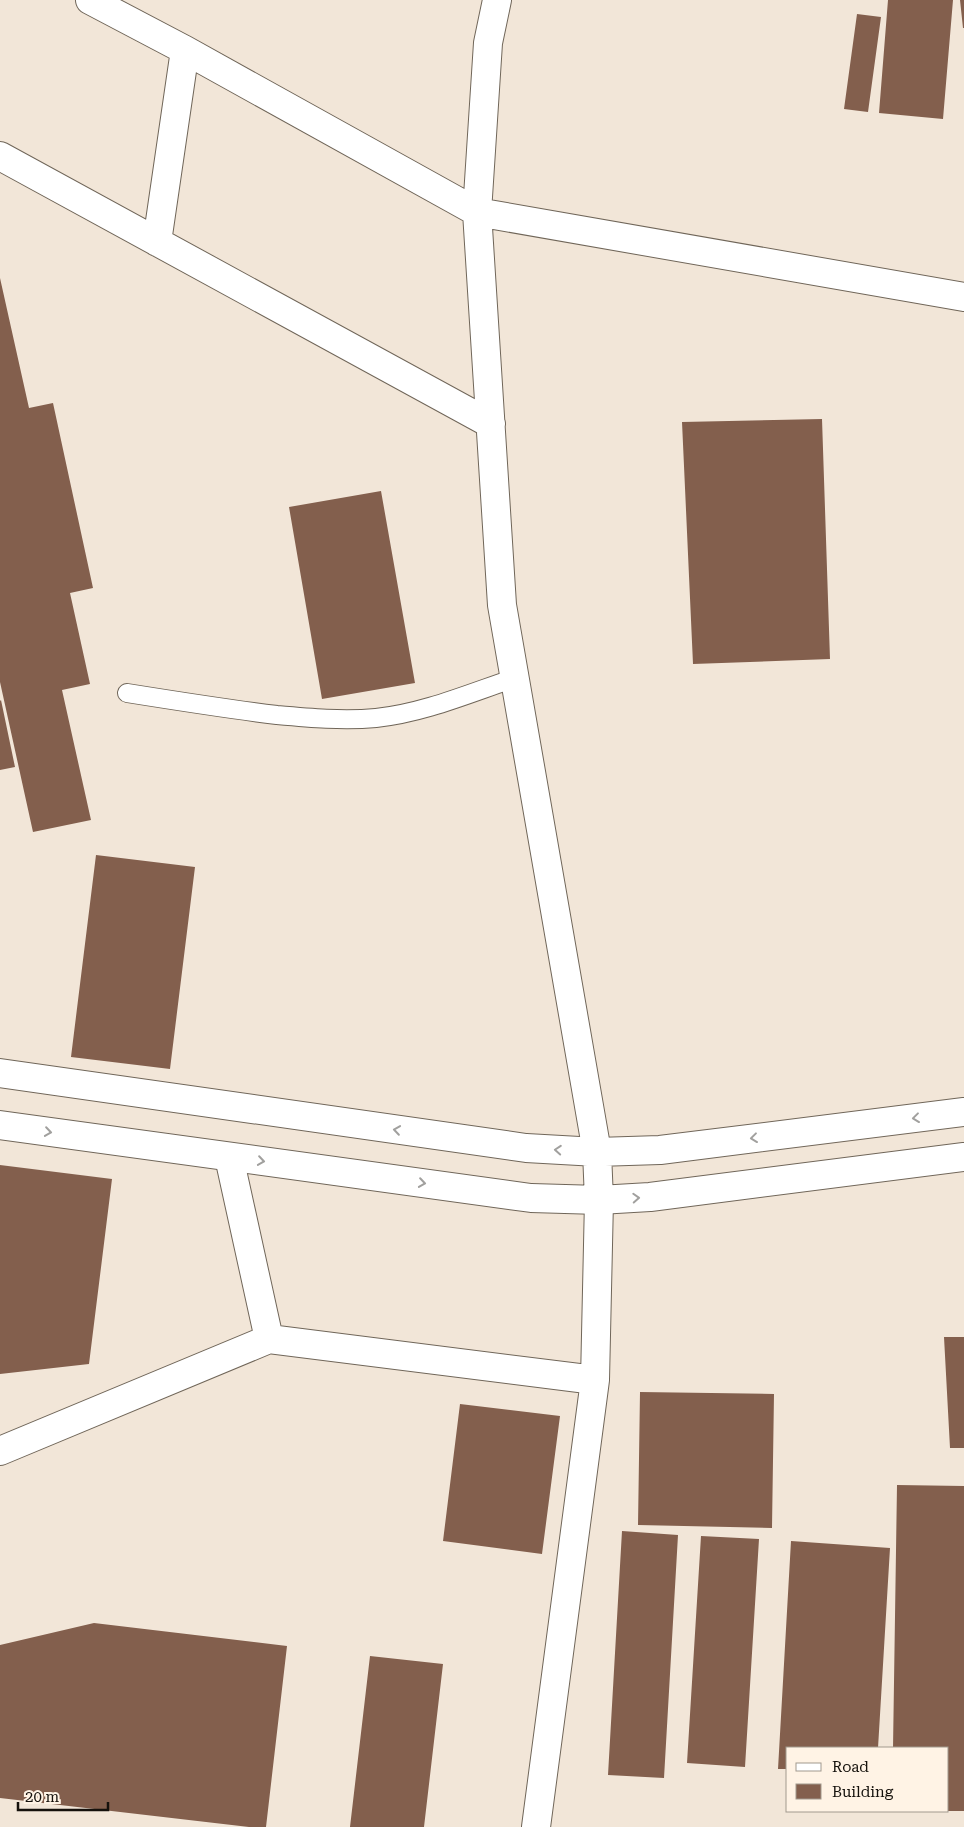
<svg xmlns="http://www.w3.org/2000/svg" width="964" height="1827" font-family="'Roboto Serif',serif">
	<style>
		.building { fill: #835f4d }
		.lines { fill: none; stroke-linecap: round; stroke-linejoin: round }
		.service-casing { stroke: #706659; stroke-width: 20 }
		.minor-casing { stroke: #706659; stroke-width: 30 }
		.tertiary-casing { stroke: #706659; stroke-width: 30 }
		.service { stroke: #fff; stroke-width: 18 }
		.minor { stroke: #fff; stroke-width: 28 }
		.tertiary { stroke: #fff; stroke-width: 28 }
		.oneway { stroke: #a1a09e }
	</style>
	<rect width="100%" height="100%" fill="#f2e6d8"/>
	<path class="building" d="M888,0H953L943,119L879,113Z
		M960,0H964V28H963Z
		M857,14L881,17L868,112L844,109Z
		M0,278L29,408L53,403L93,588L70,593L90,684L62,690L91,820L33,832L0,682Z
		M822,419L830,659L693,664L682,422Z
		M381,491L415,683L322,699L289,507Z
		M1,700L15,767L0,770V701Z
		M96,855L195,867L170,1069L71,1057Z
		M0,1165L112,1179L89,1364L0,1374Z
		M944,1337H964V1448H950Z
		M640,1392L774,1394L772,1528L638,1525Z
		M460,1404L560,1416L542,1554L443,1541Z
		M897,1485L964,1486V1811H948V1748H893Z
		M622,1531L678,1535L664,1778L608,1775Z
		M701,1536L759,1539L745,1767L687,1763Z
		M791,1541L890,1548L878,1748H788V1769H778Z
		M94,1623L287,1646L266,1827H249L0,1798V1645Z
		M370,1656L443,1664L424,1827H350Z"/>
	<g class="lines">
		<defs>
			<path id="service" d="M127,693C177,701 227,709 277,715C310,718 343,721 376,718C424,713 470,693 515,678"/>
			<path id="minor" d="M90,0L185,50L477,212L964,297
				M497,0L488,43L477,212L502,605L597,1152
				M0,156L491,424
				M157,242L185,50
				M229,1157L269,1339
				M0,1451L269,1339L595,1380
				M536,1827L595,1380L599,1200"/>
			<path id="tertiary" d="M0,1073L526,1148L597,1152L660,1150L964,1112
				M0,1125L531,1198L599,1200L650,1197L964,1157
				M597,1152L599,1200"/>
		</defs>
		<use href="#service" class="service-casing"/>
		<use href="#minor" class="minor-casing"/>
		<use href="#tertiary" class="tertiary-casing"/>
		<use href="#service" class="service"/>
		<use href="#minor" class="minor"/>
		<use href="#tertiary" class="tertiary"/>
	</g>
	<defs><path id="oneway-chevron" d="M-2-3.5L2.5 0L-2 3.5" fill="none" stroke-width="1.6" stroke-linecap="round" stroke-linejoin="round" transform="scale(1.25)"/></defs>
	<g class="oneway">
		<use href="#oneway-chevron" transform="translate(916 1118) rotate(173)"/>
		<use href="#oneway-chevron" transform="translate(397 1130) rotate(-172)"/>
		<use href="#oneway-chevron" transform="translate(48 1132) rotate(8)"/>
		<use href="#oneway-chevron" transform="translate(754 1138) rotate(173)"/>
		<use href="#oneway-chevron" transform="translate(558 1150) rotate(-176)"/>
		<use href="#oneway-chevron" transform="translate(261 1161) rotate(8)"/>
		<use href="#oneway-chevron" transform="translate(422 1183) rotate(8)"/>
		<use href="#oneway-chevron" transform="translate(636 1198) rotate(-3)"/>
	</g>
	<rect x="786" y="1747" width="162" height="65" fill="#fff3e5" stroke="#a1998e"/>
	<rect x="796" y="1763" width="25" height="8" fill="#ffffff" stroke="#a1998e"/>
	<text x="832" y="1772" font-size="15" fill="#15110c">Road</text>
	<rect x="796" y="1784" width="25" height="15" fill="#835f4d" stroke="#a1998e"/>
	<text x="832" y="1797" font-size="15" fill="#15110c">Building</text>
	<path d="M18 1802v8h90v-8" fill="none" stroke="#15110c" stroke-width="2.5"/>
	<text x="25" y="1802" font-size="15" fill="#15110c" stroke="#fff3e5" stroke-width="4" paint-order="stroke">20 m</text>
</svg>
